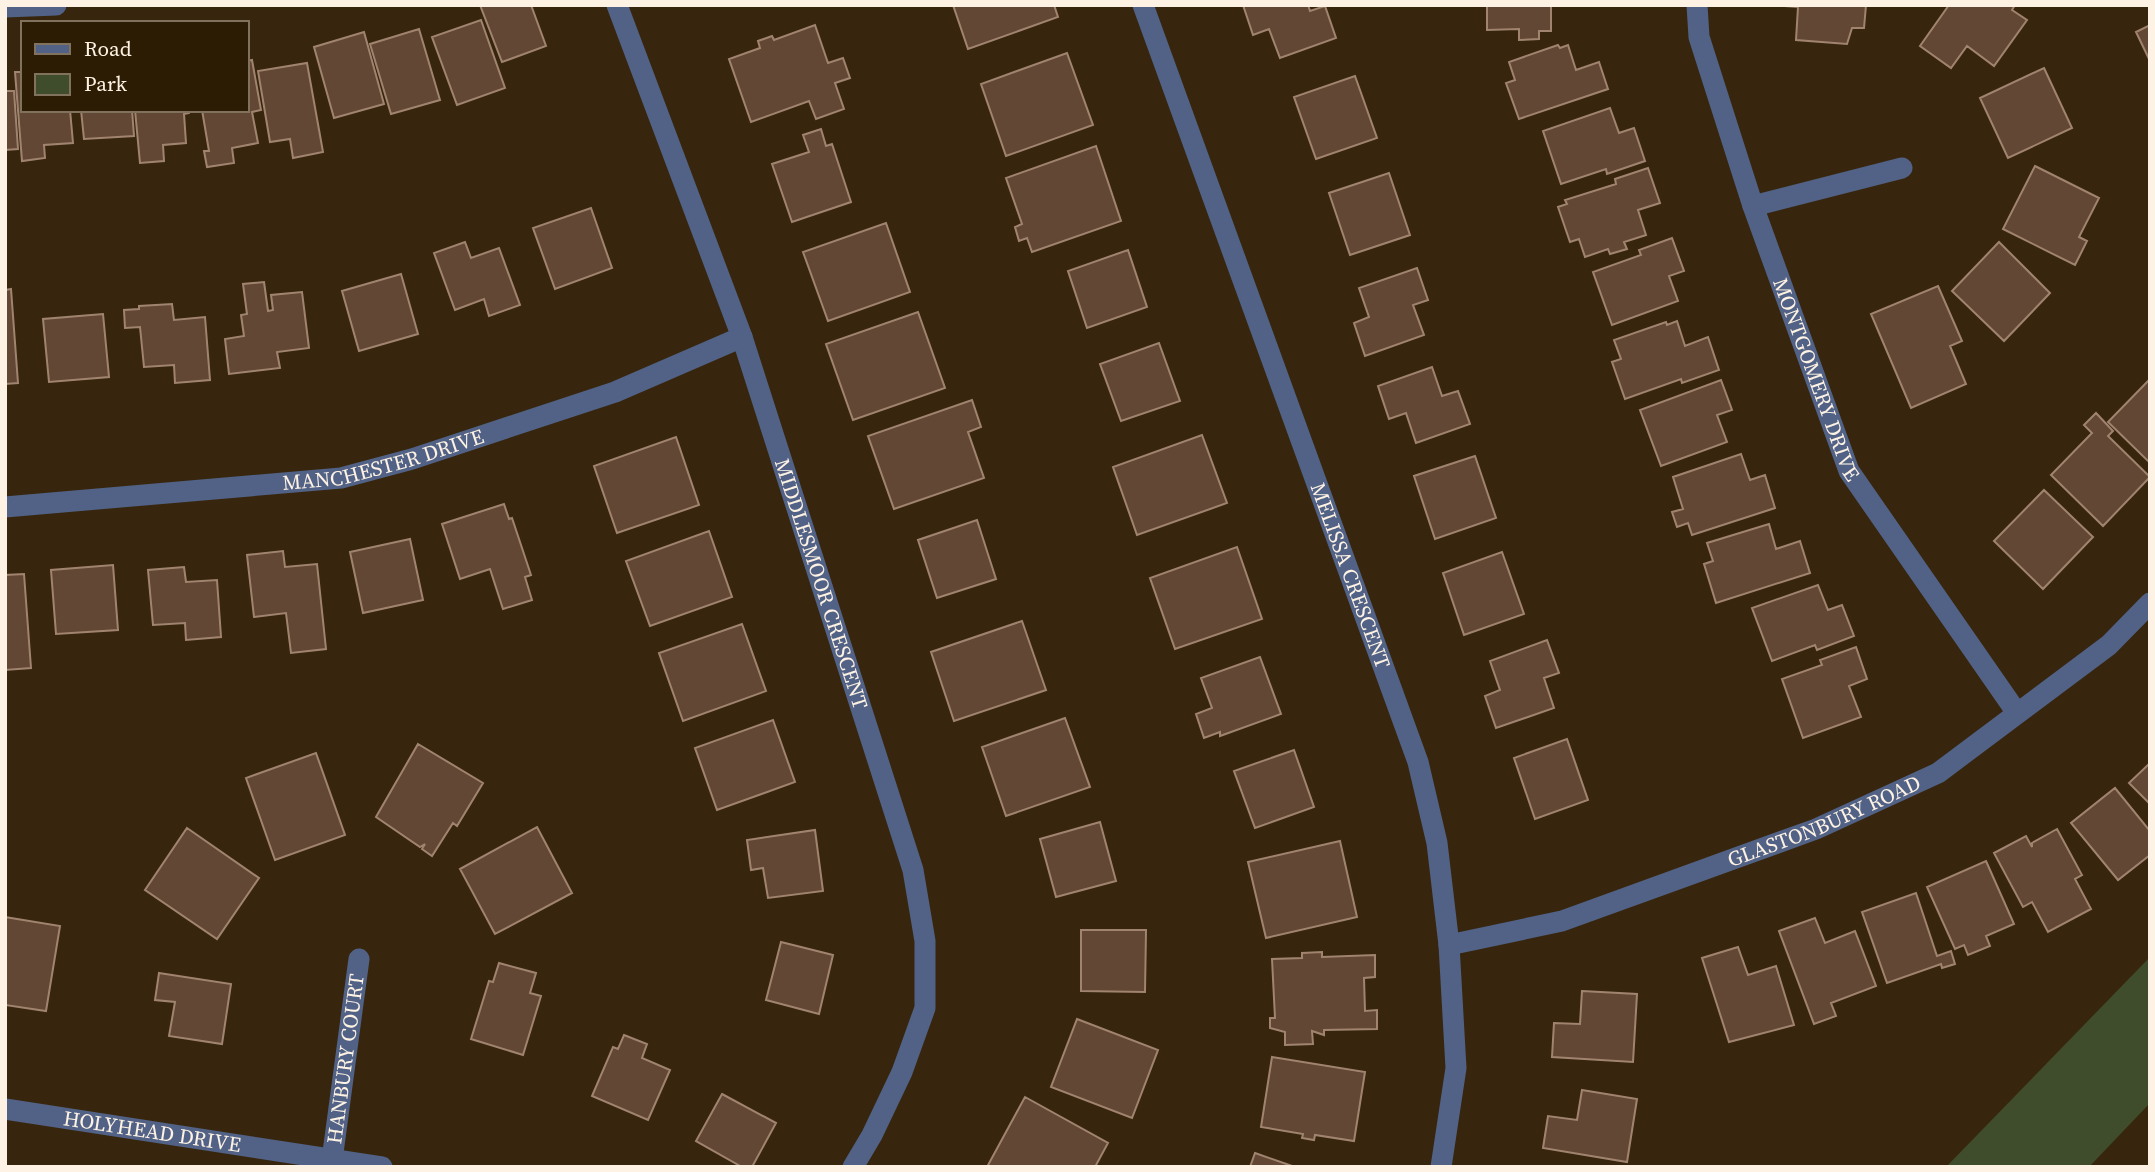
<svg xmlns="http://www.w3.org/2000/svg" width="2155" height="1172" font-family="'Source Serif 4',serif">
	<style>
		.green { fill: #3f4d2d }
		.building { fill: #614734; stroke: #a18470; stroke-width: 2 }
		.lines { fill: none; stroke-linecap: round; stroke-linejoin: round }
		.minor { stroke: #516286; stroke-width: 21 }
		.labels { text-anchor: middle; stroke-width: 5; stroke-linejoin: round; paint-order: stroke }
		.street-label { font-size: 21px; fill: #fdf2e3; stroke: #2d1c04 }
	</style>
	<rect width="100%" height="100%" fill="#37260d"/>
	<path class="green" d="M2150,957V1103L2089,1167H1946Z"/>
	<path class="building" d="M480,5H531L546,46L502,62Z
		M953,5H1054L1058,17L968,49Z
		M1243,5H1308L1310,11L1325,6L1336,38L1280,58L1269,29L1253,35Z
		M1487,5H1551V31H1539V39L1519,40V29L1487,30Z
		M1772,5H1866L1864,28H1852L1847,44L1796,40L1798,7Z
		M1949,5H2015L2012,10L2027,20L1994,66L1967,46L1951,68L1920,46Z
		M481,20L505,88L457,105L432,37Z
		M815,25L828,63L843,58L850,78L835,83L844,109L816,119L809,101L751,122L729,59L760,48L758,41L772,36L774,40Z
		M2150,25V61L2136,32Z
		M419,29L440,100L391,114L370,44Z
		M364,32L384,104L334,118L314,47Z
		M1558,45L1560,48L1568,45L1576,70L1599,62L1608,89L1519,119L1506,83L1515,80L1509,62Z
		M1067,53L1093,125L1006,156L981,84Z
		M252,60L261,110L252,112L258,143L232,148L234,163L207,167L204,151H209L202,110H247V61Z
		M307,63L323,152L293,158L290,139L270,142L258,71Z
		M2044,68L2072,128L2008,158L1980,98Z
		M15,72H23V110H70L73,143L44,145L45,158L22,161Z
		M1355,76L1377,138L1316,159L1294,97Z
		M5,91H14L18,149L5,150Z
		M1610,108L1619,133L1634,128L1645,161L1607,174L1606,169L1561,184L1543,131Z
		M81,110H132L134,136L84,139Z
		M135,110H189V113L184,114L186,143L163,145L164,161L140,163Z
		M821,129L826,146L832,144L851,202L792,222L772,164L809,152L803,135Z
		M1096,146L1121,221L1032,252L1027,238L1019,241L1015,227L1022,224L1006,178Z
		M2035,166L2099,198L2079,237L2087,241L2075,265L2003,229Z
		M1648,168L1660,203L1638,210L1646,235L1624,242L1627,249L1610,254L1608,249L1585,257L1579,239L1570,242L1558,207L1567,204L1565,200L1616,184L1615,179Z
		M1389,173L1410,235L1350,255L1329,193Z
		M591,208L612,268L555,289L533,228Z
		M886,223L910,292L828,321L803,252Z
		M1672,238L1684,271L1669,276L1678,301L1612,325L1593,272L1641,255L1639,250Z
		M465,242L471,258L499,248L520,305L489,316L484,299L455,310L434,253Z
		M1999,242L2050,293L2004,341L1952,291Z
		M1128,250L1147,307L1087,328L1068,271Z
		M1417,268L1428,300L1413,305L1424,335L1365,356L1354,323L1369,317L1359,288Z
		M401,274L418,334L359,351L342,291Z
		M264,282L268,311L273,310L271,295L302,292L309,348L277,352L280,368L229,374L225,339L244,336L241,315L247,314L243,284Z
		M1938,286L1962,341L1950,346L1966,384L1911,408L1871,314Z
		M11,289L18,383L5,384V290Z
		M172,304L174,320L205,317L210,380L175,383L174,365L144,367L140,327L125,328L124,310L139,309V306Z
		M918,312L945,388L853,420L826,344Z
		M103,314L109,377L49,382L43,319Z
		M1677,321L1685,346L1708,337L1719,370L1682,383L1681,379L1625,399L1612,362L1621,359L1614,340L1666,322L1667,325Z
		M1159,343L1180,401L1121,421L1100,364Z
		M1432,367L1442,396L1458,391L1470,424L1416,443L1406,413L1389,419L1378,386Z
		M2150,379V463L2108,422Z
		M1721,380L1732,410L1717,415L1727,442L1661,466L1640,410Z
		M972,400L981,427L968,432L984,478L894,509L868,436Z
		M2096,413L2113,431L2108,436L2150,477L2103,526L2051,475L2092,433L2084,425Z
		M1202,435L1227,503L1137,535L1113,467Z
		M676,437L699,505L617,533L594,466Z
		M1741,454L1750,480L1765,475L1775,508L1692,535L1688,523L1677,527L1672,512L1683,509L1673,477Z
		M1475,456L1496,518L1435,539L1414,476Z
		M2044,490L2093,537L2043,589L1994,541Z
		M504,504L509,519L512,518L531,575L525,577L532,600L503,609L490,569L460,579L442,524Z
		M977,520L996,579L937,598L918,540Z
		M1769,524L1776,549L1800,541L1810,573L1716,603L1704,564L1713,561L1707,543Z
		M709,531L732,597L650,626L626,561Z
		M410,539L423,600L363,613L350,552Z
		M1237,547L1262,619L1175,649L1150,578Z
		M283,551L285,567L317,564L326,649L291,653L286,613L254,617L247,555Z
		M1502,552L1524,614L1464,635L1443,573Z
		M113,565L118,630L56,634L51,570Z
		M184,567L186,582L217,580L221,637L186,640L185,623L153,625L148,570Z
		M24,574L31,668L5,670V575Z
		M1818,585L1828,610L1842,605L1854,636L1817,650L1815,645L1772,661L1752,608Z
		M1022,621L1046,690L954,721L931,652Z
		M742,624L766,691L683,721L659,653Z
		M1547,640L1559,673L1544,678L1554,708L1496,728L1485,696L1500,690L1490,661Z
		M1856,647L1867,679L1849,686L1861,717L1803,738L1782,679L1822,665L1820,660Z
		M1260,657L1281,714L1220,736V732L1204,738L1196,714L1212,708L1201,678Z
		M1065,718L1090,787L1006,816L982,747Z
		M773,720L795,782L717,810L695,748Z
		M1567,739L1588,800L1535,819L1514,758Z
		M418,744L483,783L457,826L453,823L432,856L422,849L425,844L420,847L376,817Z
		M1294,750L1314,807L1255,828L1234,771Z
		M316,753L345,835L275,860L246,778Z
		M2150,763V804L2129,783Z
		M2115,788L2150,831V855L2118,880L2071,823Z
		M1100,822L1116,881L1056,897L1040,839Z
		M537,827L572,893L495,934L460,869Z
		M187,828L259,878L217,939L145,890Z
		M2057,829L2082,875L2075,879L2091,909L2048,932L2032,902L2023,907L1994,853L2026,836L2032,847V843Z
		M815,830L823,891L768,898L763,868L751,870L747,840Z
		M1340,841L1357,917L1266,938L1248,862Z
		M1986,861L2014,924L1986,936L1990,946L1968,955L1964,945L1955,949L1927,887Z
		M1916,893L1937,956L1951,951L1955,964L1942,968L1941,964L1887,983L1862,912Z
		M5,917L60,926L46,1011L5,1005Z
		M1815,918L1825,943L1855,931L1876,986L1831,1003L1836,1016L1814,1024L1779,931Z
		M1081,930H1146L1145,992L1081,991Z
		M781,942L833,955L819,1014L766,1000Z
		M1738,947L1748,975L1776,966L1794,1025L1729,1042L1702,958Z
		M1322,952V957L1375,955V977L1364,978L1365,1011L1377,1010V1029L1324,1030V1035L1312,1031L1313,1044L1285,1045V1032L1270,1028V1018H1275L1272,959L1302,958V953Z
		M499,963L536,973L530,993L541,996L523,1055L471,1039L489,981L493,982Z
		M159,973L231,984L222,1044L169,1036L175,1002L155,1000Z
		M1582,991L1637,994L1633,1062L1552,1057L1554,1023L1580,1024Z
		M1077,1019L1158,1050L1132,1118L1051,1087Z
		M624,1035L647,1044L642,1058L670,1070L648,1120L592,1096L613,1047L618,1049Z
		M1272,1057L1365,1072L1354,1141L1315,1135L1314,1140L1302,1138L1303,1134L1261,1127Z
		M1582,1090L1637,1099L1627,1162L1543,1148L1548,1116L1577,1120Z
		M722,1094L776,1123L752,1167H742L696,1141Z
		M1025,1097L1108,1143L1095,1167H987Z
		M1255,1153L1295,1167H1250Z"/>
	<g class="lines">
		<g class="minor">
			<path id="s1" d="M617,5L742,337L913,870L925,941V1008L902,1072L872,1135L853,1167"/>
			<path id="s2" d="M1143,5L1418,762L1437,843L1449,945L1456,1068L1441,1167"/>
			<path id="s3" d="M1697,5L1699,37L1753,206L1849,471L2017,713"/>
			<path d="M5,7L56,5"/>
			<path d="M1753,206L1902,168"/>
			<path id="s4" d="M5,507L341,478L412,459L615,392L742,337"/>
			<path id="s5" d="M1449,945L1562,921L1816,829L1938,773L2109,645L2150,603"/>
			<path id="s6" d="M5,1109L382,1167"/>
			<path id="s7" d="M332,1160L359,959"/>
		</g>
	</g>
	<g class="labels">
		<g class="street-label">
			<text dy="7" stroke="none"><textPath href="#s3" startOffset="394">MONTGOMERY DRIVE</textPath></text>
			<text dy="7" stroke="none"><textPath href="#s4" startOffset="382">MANCHESTER DRIVE</textPath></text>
			<text dy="7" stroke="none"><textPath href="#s2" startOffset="607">MELISSA CRESCENT</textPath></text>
			<text dy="7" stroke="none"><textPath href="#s1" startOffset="614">MIDDLESMOOR CRESCENT</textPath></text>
			<text dy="7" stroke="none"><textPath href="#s5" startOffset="396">GLASTONBURY ROAD</textPath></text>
			<text dy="7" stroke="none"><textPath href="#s7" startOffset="102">HANBURY COURT</textPath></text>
			<text dy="7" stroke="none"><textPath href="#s6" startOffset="149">HOLYHEAD DRIVE</textPath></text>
		</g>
	</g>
	<rect width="2155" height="1172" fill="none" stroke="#fdf2e3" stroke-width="14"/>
	<rect x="21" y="21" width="228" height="91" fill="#2d1c04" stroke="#80725d" stroke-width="2"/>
	<rect x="35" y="44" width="35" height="10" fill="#516286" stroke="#80725d" stroke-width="2"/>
	<text x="84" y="56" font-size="21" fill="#fdf2e3">Road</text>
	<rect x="35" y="74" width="35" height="21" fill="#3f4d2d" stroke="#80725d" stroke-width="2"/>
	<text x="84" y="91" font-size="21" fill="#fdf2e3">Park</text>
</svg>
